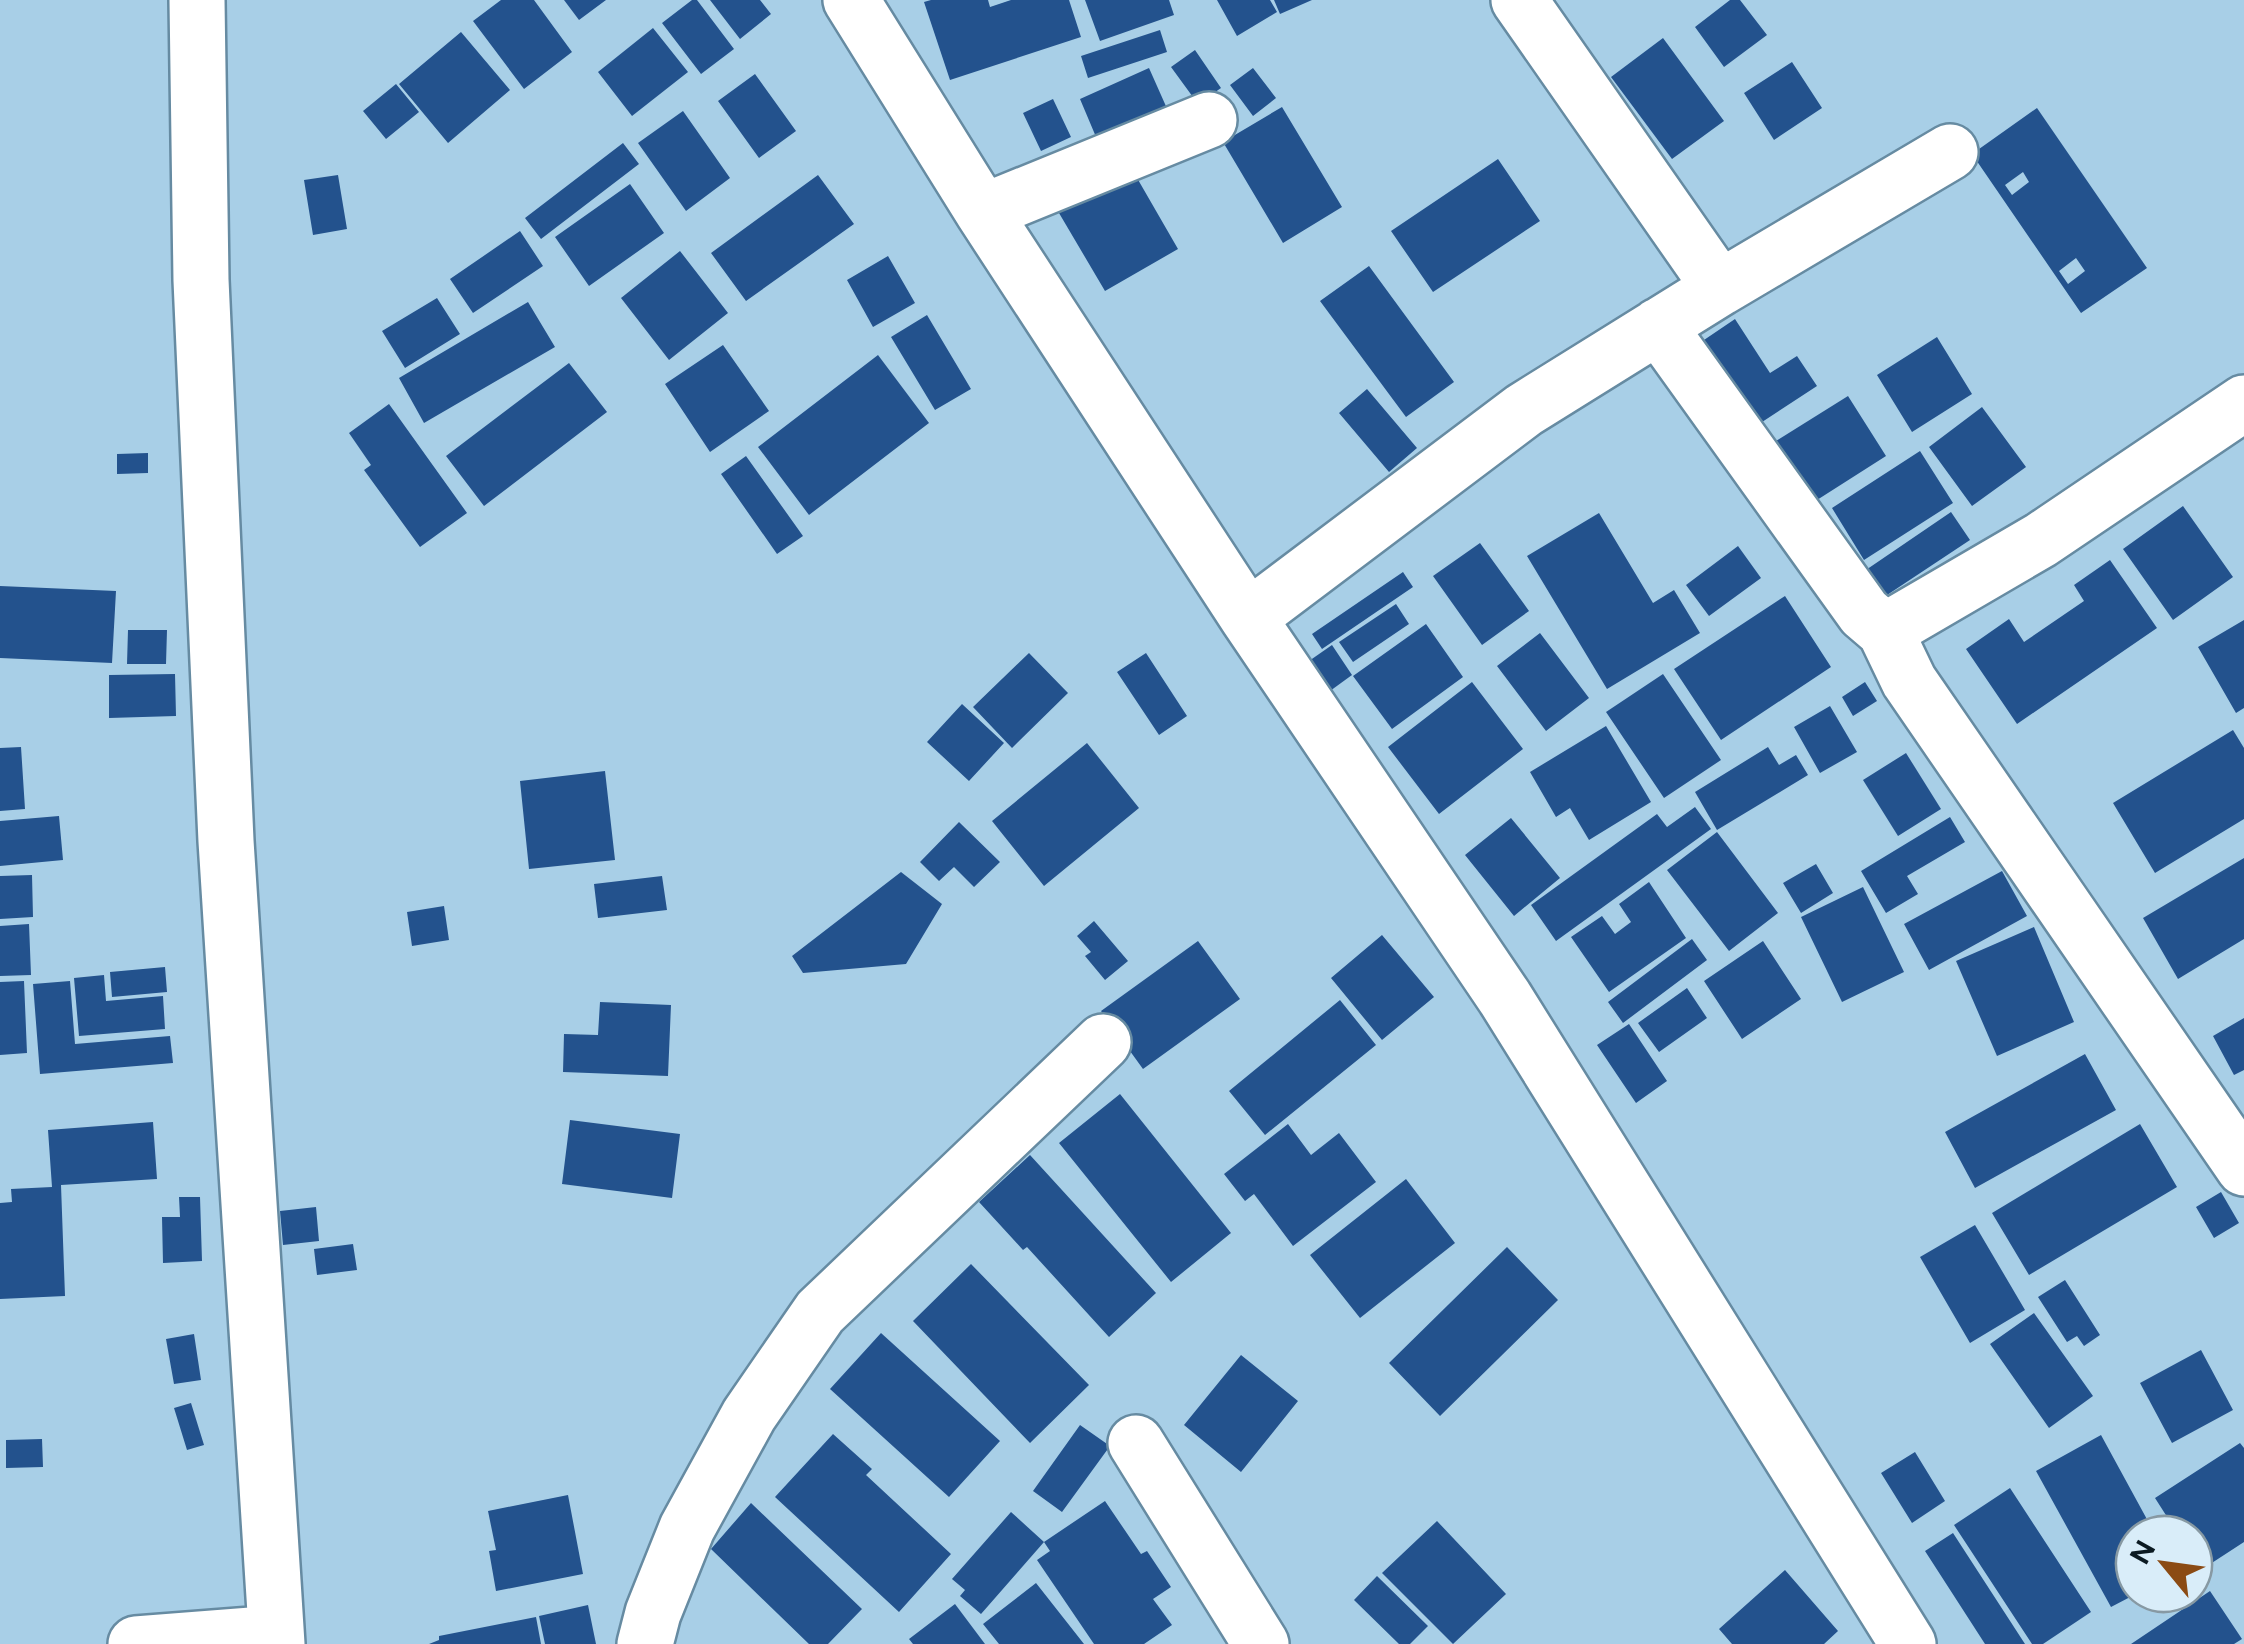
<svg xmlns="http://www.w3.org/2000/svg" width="2244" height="1644" font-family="Figtree,sans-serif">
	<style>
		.building { fill: #23528d; fill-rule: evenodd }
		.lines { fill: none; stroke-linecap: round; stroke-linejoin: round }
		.minor-casing { stroke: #668ba2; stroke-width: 60 }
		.minor { stroke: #fff; stroke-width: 55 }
	</style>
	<rect width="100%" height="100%" fill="#a8cfe7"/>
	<path class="building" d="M501,0H534L572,52L524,89L473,21Z
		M564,0H606L579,20Z
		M692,0H697L734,49L701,74L662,23Z
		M710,0H760L771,14L740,39Z
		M931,0H988L990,7L1011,0H1069L1081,37L950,80L924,2Z
		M1085,0H1169L1174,15L1100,41Z
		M1217,0H1270L1277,12L1237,36Z
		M1274,0H1312L1280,14Z
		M1730,0H1740L1767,35L1724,67L1695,27Z
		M653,28L688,72L632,116L598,72Z
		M1160,30L1167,52L1088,78L1081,56Z
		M461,32L510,90L448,143L399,84Z
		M1663,38L1724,121L1672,159L1611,77Z
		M1195,50L1221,88L1198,104L1171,67Z
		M1792,62L1822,108L1774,140L1744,93Z
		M1149,68L1169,113L1099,144L1080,99Z
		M1253,68L1276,98L1253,116L1230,85Z
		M755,74L796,131L759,158L718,101Z
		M396,84L419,112L386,139L363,111Z
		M1053,99L1071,137L1041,151L1023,113Z
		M1282,107L1342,207L1283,243L1223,142Z
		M2037,108L2147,268L2081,313L1972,154ZM2023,172L2029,182L2012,195L2005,185ZM2076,258L2085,271L2068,284L2059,271Z
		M683,111L730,178L686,211L638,143Z
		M623,143L639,164L541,239L525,218Z
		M1498,159L1540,221L1433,292L1391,231Z
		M1133,171L1178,249L1105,291L1059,213Z
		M338,175L347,229L313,235L304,180Z
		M818,175L854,224L746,301L711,253Z
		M630,184L664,233L589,286L555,237Z
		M520,231L543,266L473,313L450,279Z
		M680,251L728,313L669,360L621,298Z
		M888,256L915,303L873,327L847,280Z
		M1369,266L1454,382L1406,417L1320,301Z
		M437,298L460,334L405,368L382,331Z
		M528,302L555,347L424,423L399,378Z
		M927,315L971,389L935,410L891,337Z
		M1735,319L1770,373L1797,356L1817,386L1759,424L1704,340Z
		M1937,337L1972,394L1912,432L1877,375Z
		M723,345L769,411L710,452L665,384Z
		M878,355L929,423L809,515L758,447Z
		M569,363L607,412L484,506L446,456Z
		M1367,389L1417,448L1389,472L1339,413Z
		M1848,396L1886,456L1806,507L1768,446Z
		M389,404L467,513L420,547L364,470L371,465L349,433Z
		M1982,407L2026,467L1972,506L1929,447Z
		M1920,451L1953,503L1864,560L1832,508Z
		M148,453V473L117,474V454Z
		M746,456L803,536L777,554L721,474Z
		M2183,506L2233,577L2173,620L2123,549Z
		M1951,512L1970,540L1878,601L1860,574Z
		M1599,513L1653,603L1674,590L1700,633L1607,689L1527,556Z
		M1480,543L1529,611L1482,645L1433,576Z
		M1738,546L1761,578L1709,616L1686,585Z
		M2110,560L2157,628L2017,724L1966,649L2009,619L2024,642L2084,601L2074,585Z
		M1403,572L1413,587L1322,649L1312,634Z
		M0,586L116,591L112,663L0,658Z
		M1785,596L1831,667L1721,740L1674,669Z
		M1396,604L1409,624L1353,662L1339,642Z
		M2244,620V708L2236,713L2198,647Z
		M1426,624L1463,677L1392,729L1353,676Z
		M128,630H167L166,664H127Z
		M1540,633L1589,698L1546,731L1497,666Z
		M1332,645L1352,675L1330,691L1309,661Z
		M1029,653L1068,693L1012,748L973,707Z
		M1146,653L1187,716L1159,735L1117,672Z
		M175,674L176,716L109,718V675Z
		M1663,674L1721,760L1664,798L1606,712Z
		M1472,682L1523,749L1439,814L1388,747Z
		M1865,682L1877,701L1853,716L1842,697Z
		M962,704L1004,743L969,781L927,742Z
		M1830,706L1857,752L1820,773L1794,727Z
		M1606,726L1651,802L1589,840L1570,808L1556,817L1530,772Z
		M2233,730L2244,748V819L2155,873L2113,803Z
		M1087,743L1139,808L1044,886L992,821Z
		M21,747L25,809L0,811V748Z
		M1768,747L1779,765L1796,755L1808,775L1717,830L1695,792Z
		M1906,753L1941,809L1898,836L1863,780Z
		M605,771L615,860L529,869L520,781Z
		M1695,807L1711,829L1556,941L1531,905L1657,814L1667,827Z
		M59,816L63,860L0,866V821Z
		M1950,817L1965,842L1907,876L1918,894L1886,913L1861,871Z
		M1511,818L1560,878L1514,916L1465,855Z
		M959,822L1000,862L974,887L954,867L939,881L920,862Z
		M1717,832L1778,913L1729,951L1667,870Z
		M2244,858V939L2178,979L2143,918Z
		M1816,864L1833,893L1801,913L1783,883Z
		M2002,871L2027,916L1929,970L1904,924Z
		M901,872L942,904L906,964L803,973L792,956Z
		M32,875L33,917L0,919V876Z
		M662,876L667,910L598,918L594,884Z
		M1649,882L1686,938L1609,992L1571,937L1602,916L1615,934L1631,922L1619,904Z
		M1863,887L1904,972L1842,1002L1801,917Z
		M444,906L449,940L412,946L407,912Z
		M1094,921L1128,961L1105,980L1085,956L1091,952L1077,936Z
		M29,924L31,975L0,976V926Z
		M2034,927L2074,1022L1997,1056L1956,961Z
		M1382,935L1434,997L1382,1040L1331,978Z
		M1692,939L1707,960L1623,1023L1608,1002Z
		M1198,941L1240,999L1143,1069L1101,1011Z
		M1763,941L1801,999L1742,1039L1704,981Z
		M165,967L167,992L112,997L110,972Z
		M104,975L106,1001L163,996L165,1029L79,1036L74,978Z
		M24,981L27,1053L0,1055V982Z
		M70,981L75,1044L170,1036L173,1063L40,1074L33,984Z
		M1687,988L1707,1018L1659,1052L1638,1023Z
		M1340,1000L1376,1045L1265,1135L1229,1091Z
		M600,1002L671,1005L668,1076L563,1072L564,1034L598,1035Z
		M2244,1018V1070L2234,1075L2213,1036Z
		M1629,1024L1667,1081L1636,1103L1597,1045Z
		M2085,1054L2116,1110L1975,1188L1945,1132Z
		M1120,1094L1231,1233L1171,1282L1059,1143Z
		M570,1120L680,1134L672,1198L562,1184Z
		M153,1122L157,1179L61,1185L65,1296L0,1299V1203L12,1202L11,1189L52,1187L48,1130Z
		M1288,1124L1311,1155L1339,1133L1376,1182L1293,1246L1254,1194L1245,1201L1224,1174Z
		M2140,1124L2177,1187L2029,1275L1992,1213Z
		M1030,1155L1156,1293L1109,1337L1027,1247L1023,1250L979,1202Z
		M1406,1179L1455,1243L1360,1318L1310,1255Z
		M2221,1192L2239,1223L2214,1238L2196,1207Z
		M179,1197H200L202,1261L163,1263L162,1217H180Z
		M316,1207L319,1241L283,1245L280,1211Z
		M1975,1225L2025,1310L1970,1343L1920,1257Z
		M353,1244L357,1270L317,1275L314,1249Z
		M1507,1247L1558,1300L1440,1416L1389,1363Z
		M971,1264L1089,1385L1030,1443L913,1321Z
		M2065,1280L2100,1335L2084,1346L2077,1336L2067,1342L2038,1297Z
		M2034,1313L2093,1396L2049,1428L1990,1344Z
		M881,1333L1000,1441L949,1497L830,1389Z
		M194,1334L201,1380L174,1384L166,1339Z
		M2201,1350L2233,1410L2172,1443L2140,1383Z
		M1241,1355L1298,1401L1241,1472L1184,1425Z
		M191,1403L204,1445L187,1450L174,1408Z
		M1080,1425L1110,1446L1062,1512L1033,1491Z
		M833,1434L872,1469L866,1475L951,1554L899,1612L775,1497Z
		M2101,1435L2155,1534H2134V1595L2111,1607L2036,1471Z
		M42,1439L43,1467L6,1468V1440Z
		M2240,1443L2244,1448V1542L2201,1570L2194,1559V1534H2178L2155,1498Z
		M1915,1452L1945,1501L1912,1523L1881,1473Z
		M2010,1488L2091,1612L2043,1644H2032L1954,1525Z
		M568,1495L583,1574L496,1591L489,1551L496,1550L488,1511Z
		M1105,1501L1141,1554L1147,1551L1171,1587L1153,1599L1172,1625L1144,1644H1094L1037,1560L1050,1551L1044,1542Z
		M751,1503L862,1609L828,1644H809L711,1549Z
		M1011,1512L1044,1542L981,1614L960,1596L965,1590L952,1579Z
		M1437,1521L1506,1594L1453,1644L1382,1573Z
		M1953,1533L2025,1644H1985L1925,1551Z
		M1785,1570L1838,1631L1824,1644H1732L1719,1629Z
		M1377,1576L1428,1626L1410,1644H1399L1354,1600Z
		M1036,1583L1084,1644H999L983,1624Z
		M2210,1591L2242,1639L2234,1644H2131Z
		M955,1604L985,1644H913L909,1639Z
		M588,1605L596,1644H545L539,1616Z
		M536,1617L541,1644H429L439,1640V1636Z"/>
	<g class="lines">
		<defs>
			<path id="minor" d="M197,0L201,280L226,841L277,1644
				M851,0L983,212L1248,618L1505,998L1908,1644
				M1519,0L1720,288
				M983,212L1209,120
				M1658,326L1864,613L1885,631L1909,681L2244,1168
				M1248,618L1524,410L1720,288L1950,152
				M1885,631L2041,540L2244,403
				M1136,1443L1261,1644
				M136,1644L276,1633
				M645,1644L653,1613L687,1528L749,1415L820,1312L1103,1042"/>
		</defs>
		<use href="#minor" class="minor-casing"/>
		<use href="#minor" class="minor"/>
	</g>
	<g transform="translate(2164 1564) rotate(299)"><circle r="48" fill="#d9edf9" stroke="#8799a3" stroke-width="2.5"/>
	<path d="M0-8L18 38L0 25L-18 38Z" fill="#8b4b14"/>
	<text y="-15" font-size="28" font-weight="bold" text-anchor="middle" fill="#0b1a22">N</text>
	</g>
</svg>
